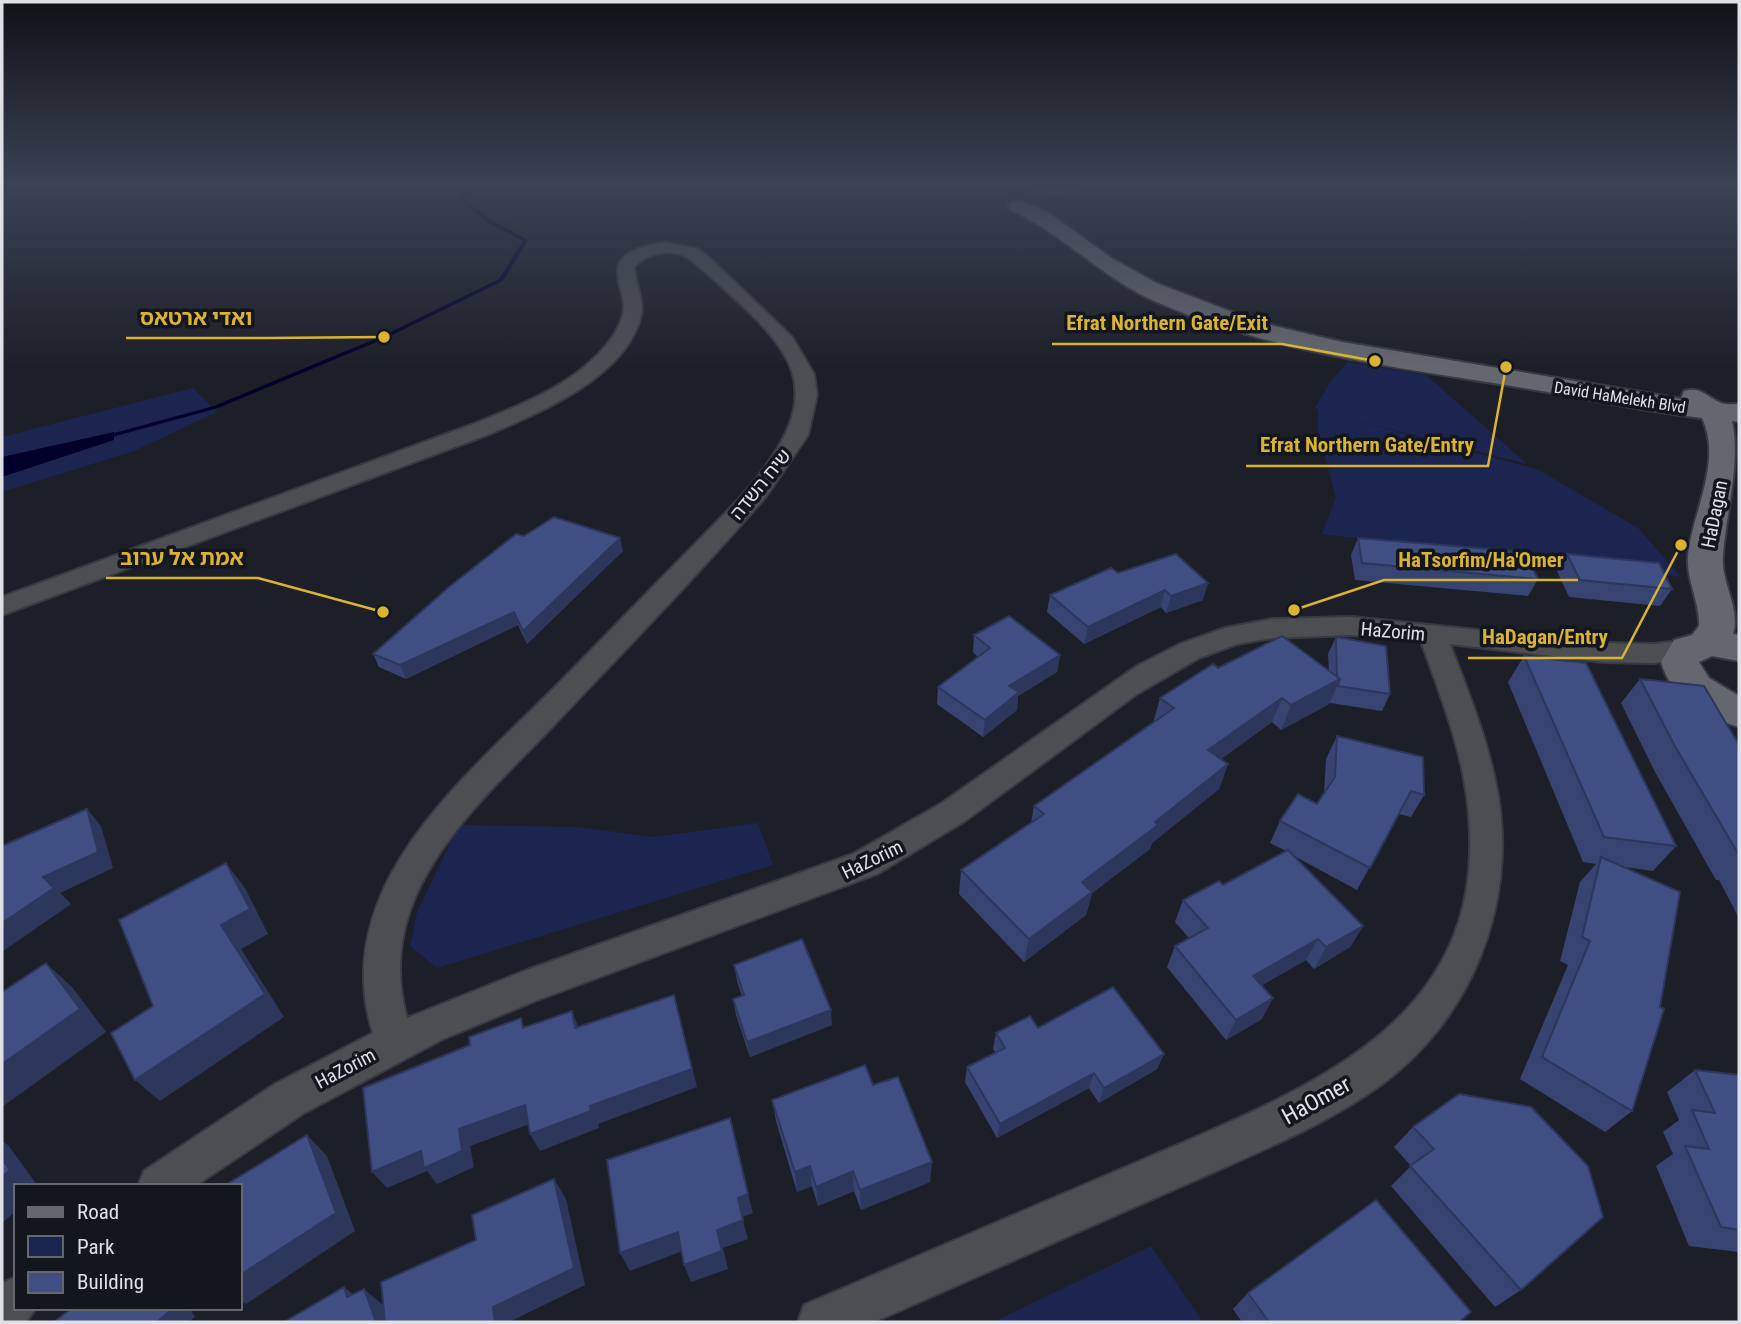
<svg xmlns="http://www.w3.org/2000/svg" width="1741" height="1324" font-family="'Roboto Condensed','Noto Sans Hebrew',sans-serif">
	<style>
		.green { fill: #1b2550 }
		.water { fill: #02002a }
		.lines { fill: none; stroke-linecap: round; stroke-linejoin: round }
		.stream { fill: #02002a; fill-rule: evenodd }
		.street-casing { stroke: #383a43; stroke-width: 4 }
		.secondary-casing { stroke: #383a43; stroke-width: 4 }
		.street { fill: #4c4e52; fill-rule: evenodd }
		.secondary { fill: #65676e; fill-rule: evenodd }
		.wall { fill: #374471 }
		.shaded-wall { fill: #2d375c }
		.building { fill: #404f83; stroke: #2d375c; stroke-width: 2 }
		.labels { text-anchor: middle; stroke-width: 7; stroke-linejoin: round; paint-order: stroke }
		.far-street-label { font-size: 16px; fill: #dee0e6; stroke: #14161e }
		.street-label { font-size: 19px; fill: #dee0e6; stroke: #14161e }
		.near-street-label { font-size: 23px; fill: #dee0e6; stroke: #14161e }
		.leader { fill: none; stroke: #dab333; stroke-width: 2.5 }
		.callout-dot { fill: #dab333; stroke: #14161e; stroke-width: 2.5 }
		.callout-label { font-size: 21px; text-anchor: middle; font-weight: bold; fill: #dab333; stroke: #14161e; stroke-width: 7; stroke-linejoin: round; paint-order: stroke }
	</style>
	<rect width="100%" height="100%" fill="#1d1f28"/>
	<path class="green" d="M1348,362L1426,375L1527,464L1347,418L1539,470L1638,528L1681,577L1322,534L1336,498L1318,431V410L1315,408L1332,379Z
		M193,388L217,412L134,451L2,492V437Z
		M758,823L773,865L437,968L410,946L417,912L459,825L577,827L654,837Z
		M1151,1246L1203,1322H993Z"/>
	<path class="water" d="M114,432V440L2,477V457Z"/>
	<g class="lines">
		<path class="stream" d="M476,184H481L464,199L491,220L528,240L503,281L386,338L218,408L105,439L102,437L103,436L214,406L382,336L499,279L523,241L487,222L459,200V198Z"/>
		<defs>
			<path id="street" d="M1061,184H1078L1083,188C1073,196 1040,197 1030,189L1037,185Z
				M666,243L698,249L713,261L792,337L814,374L817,395L808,435L768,494C700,573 626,649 554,725C505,776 447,828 417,893C399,933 395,976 407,1018L527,970L853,854L942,803L1137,666L1180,644L1225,628L1272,619L1352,617L1603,643L1654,644L1687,640L1697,642L1701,649L1697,656L1687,658L1654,663L1603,662L1450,644C1469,694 1489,743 1498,795C1517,906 1470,1022 1378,1087C1320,1128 1253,1154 1189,1183C1084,1229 979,1276 874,1322H798L804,1305C921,1255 1037,1205 1154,1155C1329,1080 1506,1010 1464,779C1455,731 1437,686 1421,641L1352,635L1272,638L1237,644L1199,658L1137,694L965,821L877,874L535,1001L443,1039L304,1113L195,1186H138L144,1171L275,1084L373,1033C326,886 468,775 559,683C619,622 678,561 738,500C841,385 793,350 694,262C676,247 650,250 634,267C635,283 644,299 641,315C627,377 539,413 487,435L2,615V597L471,425C516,407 569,387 602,350C612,339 623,323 624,307C624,295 617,283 618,270C619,250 651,244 666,243Z
				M16,1277V1308H36L26,1322H2V1283Z"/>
			<path id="secondary" d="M1018,200L1047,212L1113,259L1156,283L1261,323L1342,342L1659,395L1681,399L1684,391C1702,386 1706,397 1721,403C1726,405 1734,404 1739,404V422L1732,421C1741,461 1726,514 1723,555C1720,582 1741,607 1733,634L1739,635V661L1712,656L1699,662L1709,678L1739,696V727C1704,717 1672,699 1661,662L1674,640L1692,635L1699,626C1700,602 1686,580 1688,556C1692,513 1723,461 1702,418C1642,411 1584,398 1524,388C1400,368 1275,353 1159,303C1104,280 1064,234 1011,210L1008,206L1011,202Z"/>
		</defs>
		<use href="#street" class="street-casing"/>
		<use href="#secondary" class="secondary-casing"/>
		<use href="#street" class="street"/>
		<use href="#secondary" class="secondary"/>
	</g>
	<path class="wall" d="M524,536L623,551L527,644L518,625L406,679L379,667L373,654Z
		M1358,538L1538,579L1528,596L1355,580L1351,555Z
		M1567,554L1672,589L1660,606L1569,597L1557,571Z
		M1118,573L1203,600L1166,613L1161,607L1084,644L1047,612L1050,595Z
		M974,635L1060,655L1057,672L1018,696L1017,710L983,737L937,704L938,687L978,657L973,652Z
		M1336,637L1390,694L1382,711L1330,703V702L1329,704L1281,730L1272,722L1221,759L1228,764L1219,789L1152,843L1150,849L1092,893L1086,915L1024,962L959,894L961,870L1031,823L1034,806L1153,723L1160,698L1218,668L1329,671L1328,654Z
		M1524,656L1676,846L1653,871L1625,867L1632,1111L1605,1132L1520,1079L1568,965L1560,961L1580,882L1596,864L1583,862L1508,682Z
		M1640,679L1739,745V918L1719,880H1716L1655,772L1621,703Z
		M1337,736L1424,795L1411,817L1399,814L1357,890L1294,856L1363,926L1350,947L1314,969L1306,960L1262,985V1019L1226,1040L1167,967L1175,946L1189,938L1175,922L1183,900L1223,885L1286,851L1270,843L1280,821L1317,804L1324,794L1326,759Z
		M734,965L832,1025L750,1057L736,1015L733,999L742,996L737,981Z
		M1038,1028L1164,1054L1157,1069L1099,1103L1089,1088L997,1138L965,1082L967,1067L996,1053L993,1049L996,1033Z
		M1695,1070L1739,1075V1252L1689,1246L1656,1166L1673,1154L1663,1132L1679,1120L1667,1092Z
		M873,1085L930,1182L861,1210L854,1191L818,1206L812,1186L797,1192L776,1121L772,1100Z
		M1459,1094L1521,1290L1495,1307L1391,1186L1411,1166L1394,1147L1413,1127Z
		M1248,1293L1459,1322H1242L1233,1309Z"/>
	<path class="shaded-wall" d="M620,538L623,551L527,644L523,631Z
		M1208,583L1203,600L1166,613L1171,596Z
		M1165,590L1161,607L1084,644L1088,627Z
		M514,612L518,625L406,679L400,665Z
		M1060,655L1057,672L1018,696L1017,710L983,737L985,720L1009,686Z
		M1340,679L1329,704L1281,730L1291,705Z
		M1282,698L1272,722L1200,774L1208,750Z
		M1228,764L1219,789L1152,843L1150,849L1092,893L1086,915L1024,962L1029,939L1082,882Z
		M87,809L101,826L113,868L60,893L71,904L2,952V923L43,877Z
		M226,863L245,888L268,934L241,949L284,1017L160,1101L135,1080L221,925Z
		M1363,926L1350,947L1314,969L1326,947Z
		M1318,939L1306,960L1243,996L1253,976Z
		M46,963L72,987L106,1032L2,1107V1064Z
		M674,995L697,1087L598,1124L599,1128L540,1151L530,1134L590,1106Z
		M1273,998L1262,1019L1226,1040L1236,1020Z
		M831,1010L832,1025L750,1057L747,1042Z
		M572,1011L579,1029L575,1028Z
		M1164,1054L1157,1069L1099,1103L1104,1088Z
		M1094,1073L1089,1088L997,1138L1000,1124Z
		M525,1105L535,1122L470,1146L474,1167L437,1184L427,1171L387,1188L372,1172L421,1151L459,1129Z
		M307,1135L327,1156L355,1231L246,1304L240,1301V1275Z
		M2,1141L8,1145L38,1186H16V1211L2,1223Z
		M932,1162L930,1182L861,1210L860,1190Z
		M810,1166L812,1186L797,1192L795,1172Z
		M853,1171L854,1191L818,1206L816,1187Z
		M554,1179L566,1199L585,1285L509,1322H495L493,1307Z
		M748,1194L753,1213L742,1217L748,1239L723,1248L728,1269L691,1282L684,1265L717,1230L738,1198Z
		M678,1232L685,1250L630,1271L620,1253Z
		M344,1287L365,1304L347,1297Z
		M364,1289L384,1306L390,1322H376Z
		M173,1308H190L195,1317L188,1322H157Z"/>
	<path class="building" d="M554,517L620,538L523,631L514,612L400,665L373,654L449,587L516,534L524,536Z
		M1358,538L1525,552L1538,579L1362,563Z
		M1176,554L1208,583L1171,596L1165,590L1088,627L1050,595L1111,568L1118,573Z
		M1567,554L1659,563L1672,589L1580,580Z
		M1009,616L1060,655L1009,686L1019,692L985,720L938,687L990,648L974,635Z
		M1282,636L1340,679L1291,705L1282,698L1208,750L1228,764L1155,822L1158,825L1082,882L1092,892L1029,939L961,870L1044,814L1034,806L1174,708L1160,698L1213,664L1218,668Z
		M1336,637L1386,646L1390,694L1338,686L1340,679L1337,677Z
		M1524,656L1586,663L1676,846L1604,837Z
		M1640,679L1704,686L1739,745V855L1676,748Z
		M1337,736L1423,757L1424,795L1411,791L1370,868L1280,821L1298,794L1317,804L1335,777Z
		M87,809L98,852L43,877L54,888L2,923V846Z
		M1288,850L1363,926L1326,947L1318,939L1253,976L1273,998L1236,1020L1175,946L1208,928L1183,900L1219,881L1223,885Z
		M1601,857L1680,892L1660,1007L1664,1009L1632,1111L1542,1057L1590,941L1582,937Z
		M226,863L250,909L221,925L265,994L135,1080L111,1033L153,1006L119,920Z
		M802,939L831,1010L747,1042L733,999L744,995L734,965Z
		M46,963L80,1009L2,1064V992Z
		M1113,987L1164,1054L1104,1088L1094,1073L1000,1124L967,1067L1005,1048L996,1033L1030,1016L1038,1028Z
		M674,995L692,1069L590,1106L591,1111L530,1134L525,1105L459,1129L462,1151L424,1168L421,1151L372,1172L363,1088L470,1045L469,1037L521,1018L523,1028L572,1011L575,1028Z
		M865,1065L873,1085L898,1077L932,1162L860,1190L853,1171L816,1187L810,1166L795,1172L772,1100Z
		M1695,1070L1739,1075V1230L1721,1227L1685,1146L1709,1149L1692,1110L1715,1113Z
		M1459,1094L1531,1107L1588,1166L1603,1217L1521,1290L1410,1166L1434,1149L1413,1127Z
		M730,1118L748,1194L738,1198L743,1220L717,1230L722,1251L684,1265L678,1232L620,1253L607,1160Z
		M307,1135L336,1213L240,1275V1186H224Z
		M2,1159L10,1170L2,1177Z
		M554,1179L574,1268L493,1307L495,1322H385L381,1282L476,1240L472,1215Z
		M1376,1200L1471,1312L1459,1322H1269L1248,1293Z
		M344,1287L347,1297L364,1289L376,1322H284Z
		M72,1308H173L157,1322H54Z"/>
	<linearGradient id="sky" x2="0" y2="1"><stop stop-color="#101116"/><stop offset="0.5" stop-color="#3a4253"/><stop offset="1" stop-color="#3a4253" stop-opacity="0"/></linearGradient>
	<rect width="1741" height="369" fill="url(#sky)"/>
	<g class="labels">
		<g class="far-street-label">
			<text transform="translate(1620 397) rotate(9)" y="6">David HaMelekh Blvd</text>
		</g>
		<g class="street-label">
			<text transform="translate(760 484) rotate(-51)" y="7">שיח השדה</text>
			<text transform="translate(1714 514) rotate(-79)" y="7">HaDagan</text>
			<text transform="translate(1393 631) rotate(5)" y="7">HaZorim</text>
			<text transform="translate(872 859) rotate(-26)" y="7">HaZorim</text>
			<text transform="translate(345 1068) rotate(-28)" y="7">HaZorim</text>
		</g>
		<g class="near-street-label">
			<text transform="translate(1316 1100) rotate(-29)" y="8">HaOmer</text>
		</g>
	</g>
	<path class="leader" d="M384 337L267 338H126M1375 361L1282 344H1052M1506 367L1488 466H1246M383 612L258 578H106M1294 610L1384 580H1578M1681 545L1622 658H1468"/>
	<g class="callout-dot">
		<circle cx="384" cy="337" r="7"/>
		<circle cx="1375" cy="361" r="7"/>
		<circle cx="1506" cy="367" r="7"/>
		<circle cx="383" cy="612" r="7"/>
		<circle cx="1294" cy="610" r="7"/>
		<circle cx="1681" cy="545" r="7"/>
	</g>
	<g class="callout-label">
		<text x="196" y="325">ואדי ארטאס</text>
		<text x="1167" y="330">Efrat Northern Gate/Exit</text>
		<text x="1367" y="452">Efrat Northern Gate/Entry</text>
		<text x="182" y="565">אמת אל ערוב</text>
		<text x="1481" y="567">HaTsorfim/Ha'Omer</text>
		<text x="1545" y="644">HaDagan/Entry</text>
	</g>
	<rect width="1741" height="1324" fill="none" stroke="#dee0e6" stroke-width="7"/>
	<rect x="14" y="1184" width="228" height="126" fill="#14161e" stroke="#65676e" stroke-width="2"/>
	<rect x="28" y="1207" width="35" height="10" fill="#65676e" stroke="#65676e" stroke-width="2"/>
	<text x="77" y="1219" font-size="21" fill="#dee0e6">Road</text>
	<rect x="28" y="1236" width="35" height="21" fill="#1b2550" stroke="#65676e" stroke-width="2"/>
	<text x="77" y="1254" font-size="21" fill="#dee0e6">Park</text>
	<rect x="28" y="1272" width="35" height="21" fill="#404f83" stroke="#65676e" stroke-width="2"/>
	<text x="77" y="1289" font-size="21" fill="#dee0e6">Building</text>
</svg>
